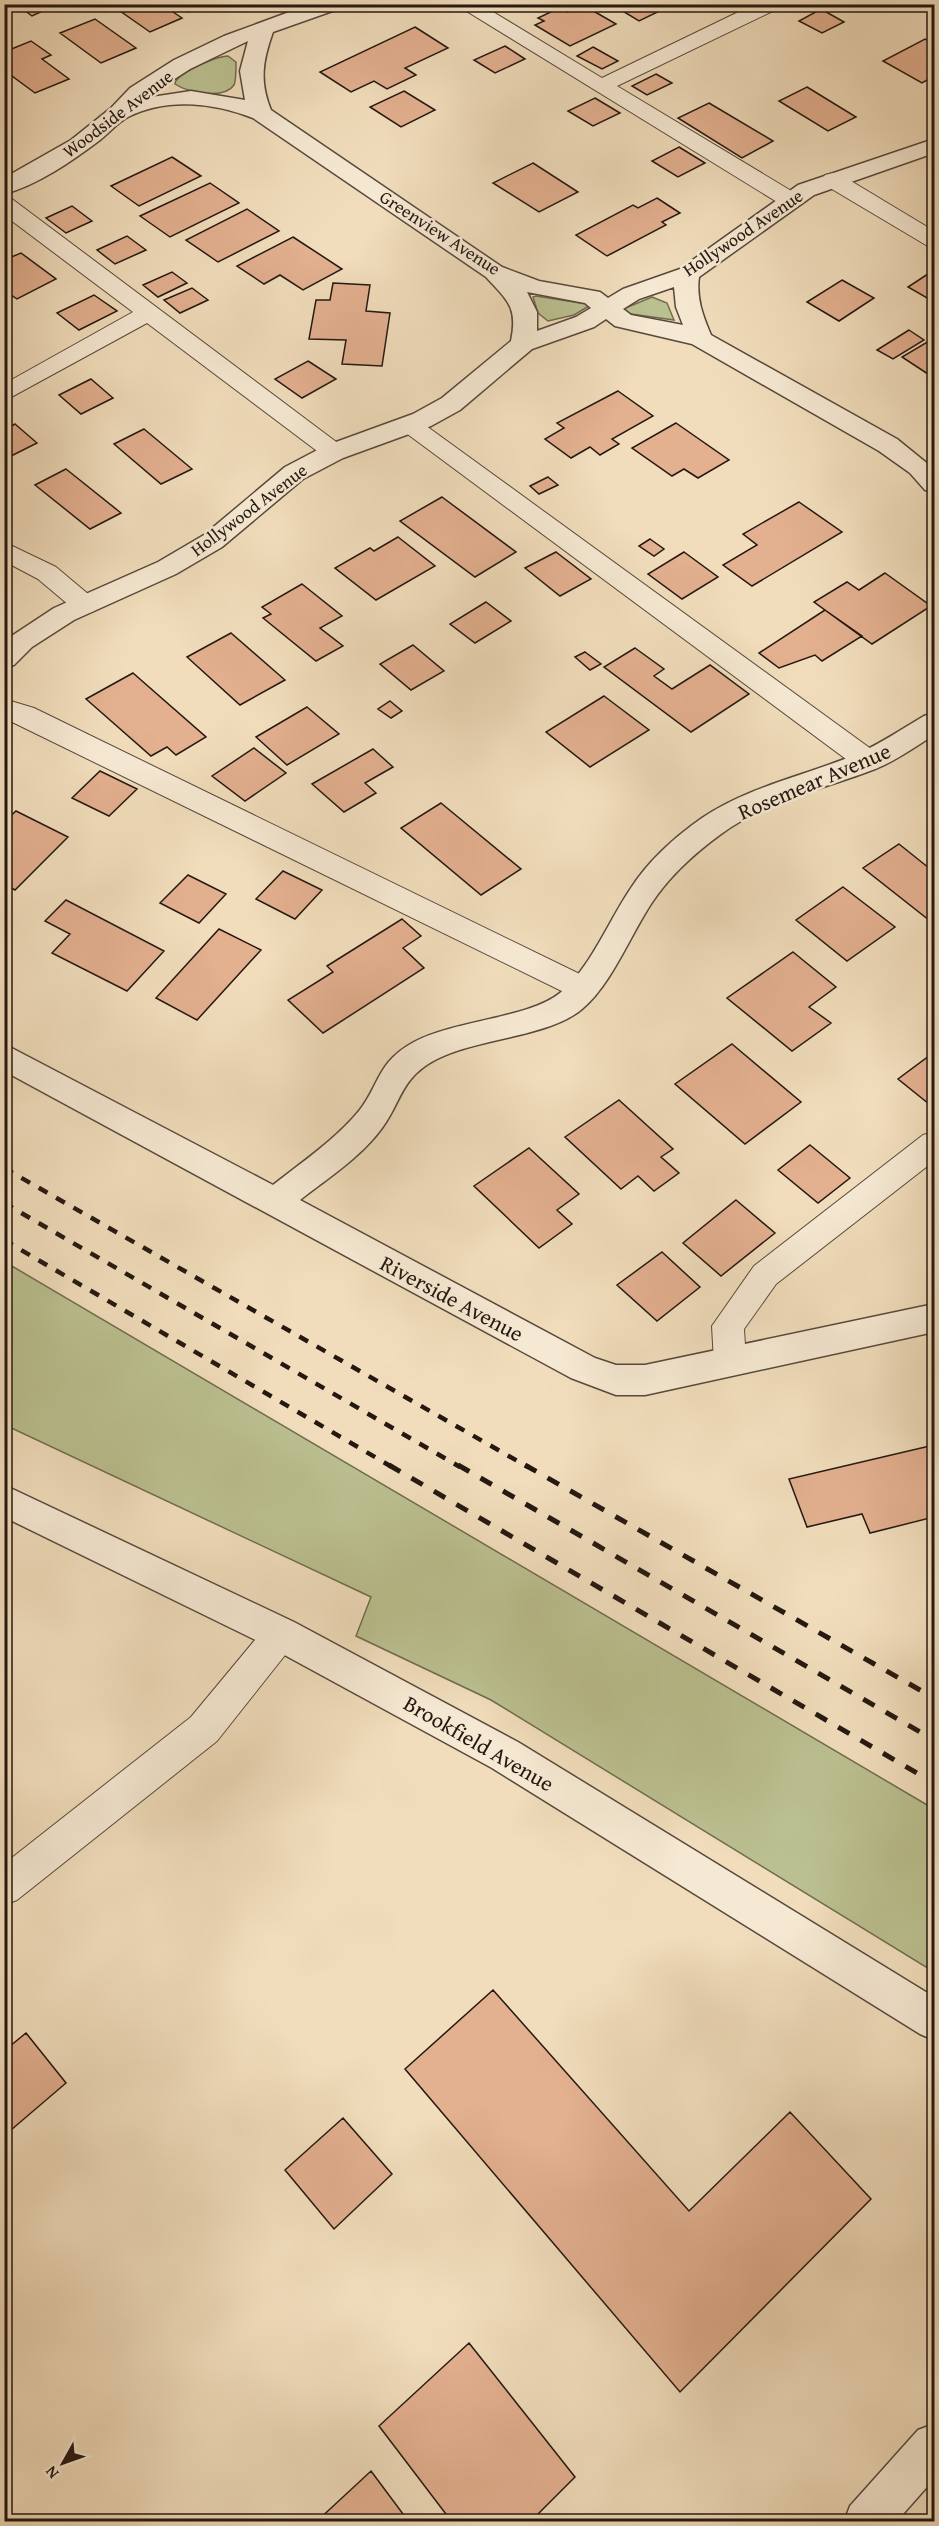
<svg xmlns="http://www.w3.org/2000/svg" width="939" height="2526" font-family="'Gentium Book Plus',serif">
	<style>
		.green { fill: #bbc090; stroke: #706c50; stroke-width: 1.5 }
		.building { fill: #e3b090; stroke: #241811; stroke-width: 1.5 }
		.lines { fill: none; stroke-linecap: round; stroke-linejoin: round }
		.service-casing { stroke: #57493c; stroke-width: 2 }
		.minor-casing { stroke: #57493c; stroke-width: 3 }
		.tertiary-casing { stroke: #57493c; stroke-width: 3 }
		.service { fill: #f6e9d3; fill-rule: evenodd }
		.minor { fill: #f6e9d3; fill-rule: evenodd }
		.tertiary { fill: #f6e9d3; fill-rule: evenodd }
		.rail-far1 { stroke: #241811; stroke-width: 4.5; stroke-dasharray: 10 10; stroke-linecap: butt }
		.rail { stroke: #241811; stroke-width: 5; stroke-dasharray: 13 13; stroke-linecap: butt }
		.labels { text-anchor: middle; stroke-width: 5; stroke-linejoin: round; paint-order: stroke }
		.far-street-label { font-size: 18px; fill: #241811; stroke: #f6e9d3 }
		.street-label { font-size: 22px; fill: #241811; stroke: #f6e9d3 }
	</style>
	<rect width="100%" height="100%" fill="#f1ddbc"/>
	<filter id="stains"><feTurbulence type="fractalNoise" baseFrequency=".00333" numOctaves="4"/><feColorMatrix values="0 0 0 0 .2 0 0 0 0 .09 0 0 0 0 .02 0 0 0 .5 -.17"/></filter>
	<radialGradient id="worn" r=".72"><stop offset=".6" stop-color="#630" stop-opacity="0"/><stop offset="1" stop-color="#630" stop-opacity=".3"/></radialGradient>
	<path class="green" d="M228,56L236,62C236,67 236,81 234,85C224,100 187,92 175,84C175,74 217,56 228,56Z
		M536,296L587,304L589,306L574,315L548,321L538,313L533,297Z
		M652,297L667,303L674,320L624,313L623,309Z
		M5,1262L934,1809V1972L491,1700L356,1636L371,1597L5,1425Z"/>
	<path class="building" d="M16,4H58L32,16Z
		M110,4H161L182,18L150,32Z
		M177,4H205L188,12Z
		M622,4H674L639,21L616,7Z
		M583,5L616,24L570,46L535,25L544,21L538,18L559,8L567,12Z
		M821,9L844,22L822,33L799,21Z
		M95,19L136,48L101,63L60,33Z
		M415,27L448,48L405,68L416,75L387,89L374,81L351,92L320,72Z
		M925,39L934,45V76L922,83L883,61Z
		M31,41L51,55L42,59L69,79L35,93L4,70V62L11,59L4,52Z
		M505,46L525,59L495,73L474,60Z
		M593,47L618,61L602,69L577,56Z
		M656,74L672,83L647,95L632,86Z
		M807,87L856,117L828,131L779,101Z
		M404,91L435,110L401,127L370,107Z
		M595,98L620,113L593,126L568,111Z
		M709,103L773,141L742,158L678,118Z
		M679,147L705,163L678,177L652,161Z
		M172,157L201,176L139,206L111,186Z
		M533,163L578,192L539,212L493,183Z
		M210,183L239,203L170,237L140,216Z
		M657,198L680,213L662,222L666,225L607,256L576,235L633,205L638,208Z
		M72,206L92,221L66,233L46,218Z
		M247,209L279,231L218,262L186,240Z
		M127,236L146,250L115,264L97,250Z
		M293,237L342,269L303,290L280,275L264,284L237,266Z
		M21,253L56,279L17,299L4,290V260Z
		M934,270V302L908,287Z
		M172,272L187,283L158,297L143,285Z
		M842,280L874,298L839,321L807,302Z
		M333,283L370,285L366,311L390,313L382,366L342,364L346,340L309,339L316,300H330Z
		M192,288L208,300L180,313L164,300Z
		M94,295L117,311L79,330L57,313Z
		M909,330L924,340L893,359L877,350Z
		M934,338V378L902,357Z
		M308,361L336,379L302,398L275,379Z
		M91,379L113,398L81,414L59,395Z
		M618,391L653,416L612,439L619,444L600,455L590,447L571,458L545,439L564,428L557,423Z
		M676,423L729,460L698,478L684,469L672,476L632,448Z
		M15,424L37,443L9,457L4,453V430Z
		M144,429L192,469L161,484L114,444Z
		M66,469L121,513L90,529L35,485Z
		M548,477L558,485L539,494L530,486Z
		M442,497L516,552L475,577L400,521Z
		M799,502L842,532L752,586L723,565L757,545L743,534Z
		M398,537L435,566L376,600L335,568L370,548L374,551Z
		M650,539L664,549L654,556L639,546Z
		M556,552L591,579L560,596L525,568Z
		M684,552L718,577L682,599L648,574Z
		M885,573L931,606L872,644L814,602L847,582L859,590Z
		M302,584L342,616L320,628L343,646L316,661L263,618L271,614L262,607Z
		M486,602L511,621L475,643L450,624Z
		M825,610L862,636L822,661L815,655L779,668L759,653Z
		M231,633L285,680L240,705L187,657Z
		M413,645L444,671L411,690L380,664Z
		M635,648L664,669L654,676L672,689L710,665L749,694L691,732L604,667Z
		M585,652L601,664L590,670L575,657Z
		M133,673L206,737L176,755L167,747L151,756L86,699Z
		M604,696L649,730L590,767L546,732Z
		M390,701L402,711L391,718L378,709Z
		M307,707L339,734L287,765L256,737Z
		M254,748L286,773L245,801L212,776Z
		M373,749L393,767L365,783L376,793L344,812L312,784Z
		M100,771L137,789L109,816L72,798Z
		M441,803L521,869L481,895L401,828Z
		M16,811L68,837L15,890L4,884V822Z
		M899,844L934,872V924L863,868Z
		M283,871L322,890L295,919L256,899Z
		M188,875L226,894L199,923L160,903Z
		M843,887L895,927L847,961L796,920Z
		M66,900L164,951L127,991L52,953L70,934L45,921Z
		M402,919L421,936L403,948L424,968L323,1033L288,1000L333,972L327,966Z
		M219,929L261,950L197,1020L156,998Z
		M793,952L836,987L809,1007L831,1023L792,1051L727,998Z
		M732,1044L801,1102L745,1144L675,1084Z
		M929,1056L934,1060V1108L898,1079Z
		M619,1100L673,1149L661,1157L679,1173L654,1191L638,1176L621,1189L565,1137Z
		M810,1145L850,1178L818,1203L778,1170Z
		M529,1148L579,1194L557,1210L572,1224L539,1248L474,1186Z
		M736,1200L775,1233L721,1276L683,1243Z
		M662,1252L700,1287L657,1321L617,1285Z
		M934,1445V1517L870,1533L862,1514L807,1527L789,1479Z
		M493,1990L689,2211L790,2112L871,2199L680,2392L405,2069Z
		M26,2033L66,2083L11,2130L4,2121V2051Z
		M343,2118L392,2174L334,2229L285,2170Z
		M469,2343L575,2477L530,2522H452L379,2426Z
		M371,2471L409,2522H316Z"/>
	<g class="lines">
		<defs>
			<path id="service" d="M455,4H480L602,78L755,4H782L779,8L617,86L798,195L801,200L798,205H782Z
				M833,173L841,175L934,231V247L926,245L825,185L822,180L825,175Z
				M4,198L12,199L343,447L346,452L343,457L334,460L325,457L147,323L4,401V384L133,312L4,215Z
				M410,417L418,420L878,754L881,761L878,768L868,771L858,768L402,430L398,425L402,420Z
				M4,542L56,567L94,599L98,605L94,611L85,614L76,611L38,579L4,561Z
				M4,699L34,708L594,981L599,989L594,997L584,1000L574,997L4,718Z
				M934,1132V1161L776,1284L744,1329L746,1362L741,1372L730,1376L719,1372L714,1362L712,1326L754,1266L923,1135Z
				M281,1618L293,1623L298,1634L293,1645L217,1741L17,1900L4,1905V1864L191,1717L269,1623Z"/>
			<path id="minor" d="M311,4H344L341,8L273,32C263,60 259,81 271,110L502,267L539,281L600,292L608,298L623,289L680,269L798,185L934,139V153L814,195L699,277C696,298 703,316 711,335L897,439L934,469V492L925,490L910,473L879,451L692,344L615,326L606,319L594,327L532,349L460,410L431,426L343,458L303,479L222,547L176,574L74,620L32,647L14,665L4,667V641L54,608L158,562L204,535L285,467L325,446L413,414L442,398L511,341C518,307 508,301 486,277L253,118C214,103 167,97 128,117C118,122 109,133 100,140C72,161 38,185 4,194V178L71,140L111,108L130,88L174,60L224,36ZM248,41L240,71L245,100L191,91L145,98L190,69ZM674,287L676,307L683,325L631,315L623,309L639,299ZM527,292L585,303L591,308L576,317L537,331V312Z
				M934,713V735C916,746 896,761 875,769C824,789 767,800 721,834C695,853 669,876 651,904C630,936 611,985 582,1009C549,1037 478,1038 437,1059C400,1078 402,1101 382,1128C361,1157 328,1178 300,1200L595,1358L616,1365H645L934,1304V1332L645,1395H616L571,1378L4,1071V1044L273,1185C302,1162 335,1140 359,1111C380,1084 377,1062 414,1042C455,1020 530,1018 560,993C590,969 609,920 631,888C649,860 675,837 702,818C749,786 805,776 857,754C880,744 902,729 924,716Z
				M934,2424V2479L896,2522H844L850,2506L918,2430Z"/>
			<path id="tertiary" d="M4,1485L294,1622L518,1742L934,1997V2040L920,2034L492,1768L268,1646L4,1517Z"/>
		</defs>
		<use href="#service" class="service-casing"/>
		<use href="#minor" class="minor-casing"/>
		<use href="#tertiary" class="tertiary-casing"/>
		<use href="#service" class="service"/>
		<use href="#minor" class="minor"/>
		<use href="#tertiary" class="tertiary"/>
		<path class="rail-far1" d="M4,1168L528,1467
			M4,1203L460,1467
			M4,1240L392,1467"/>
		<path class="rail" d="M389,1465L934,1783
			M458,1465L934,1740
			M525,1465L934,1698"/>
	</g>
	<g class="labels">
		<g class="far-street-label">
			<text transform="translate(118 114) rotate(-37)" y="6">Woodside Avenue</text>
			<text transform="translate(440 233) rotate(33)" y="6">Greenview Avenue</text>
			<text transform="translate(743 233) rotate(-34)" y="6">Hollywood Avenue</text>
			<text transform="translate(249 510) rotate(-37)" y="6">Hollywood Avenue</text>
		</g>
		<g class="street-label">
			<text transform="translate(814 781) rotate(-23)" y="8">Rosemear Avenue</text>
			<text transform="translate(452 1298) rotate(28)" y="8">Riverside Avenue</text>
			<text transform="translate(479 1743) rotate(30)" y="8">Brookfield Avenue</text>
		</g>
	</g>
	<rect width="939" height="2526" fill="none" stroke="#f1ddbc" stroke-width="24"/>
	<rect x="6" y="6" width="927" height="2514" fill="none" stroke="#241811" stroke-width="3"/>
	<rect x="12" y="12" width="915" height="2502" fill="none" stroke="#241811" stroke-width="1.5"/>
	<g transform="translate(63 2463) rotate(230)" stroke="#f6e9d3" stroke-width="4.5" paint-order="stroke">
	<path d="M0-4.5L10 22L0 15L-10 22Z" fill="#241811"/>
	<text y="-9" font-size="16" font-weight="bold" text-anchor="middle" fill="#241811">N</text>
	</g>
	<rect width="100%" height="100%" filter="url(#stains)"/>
	<rect width="100%" height="100%" fill="url(#worn)"/>
</svg>
